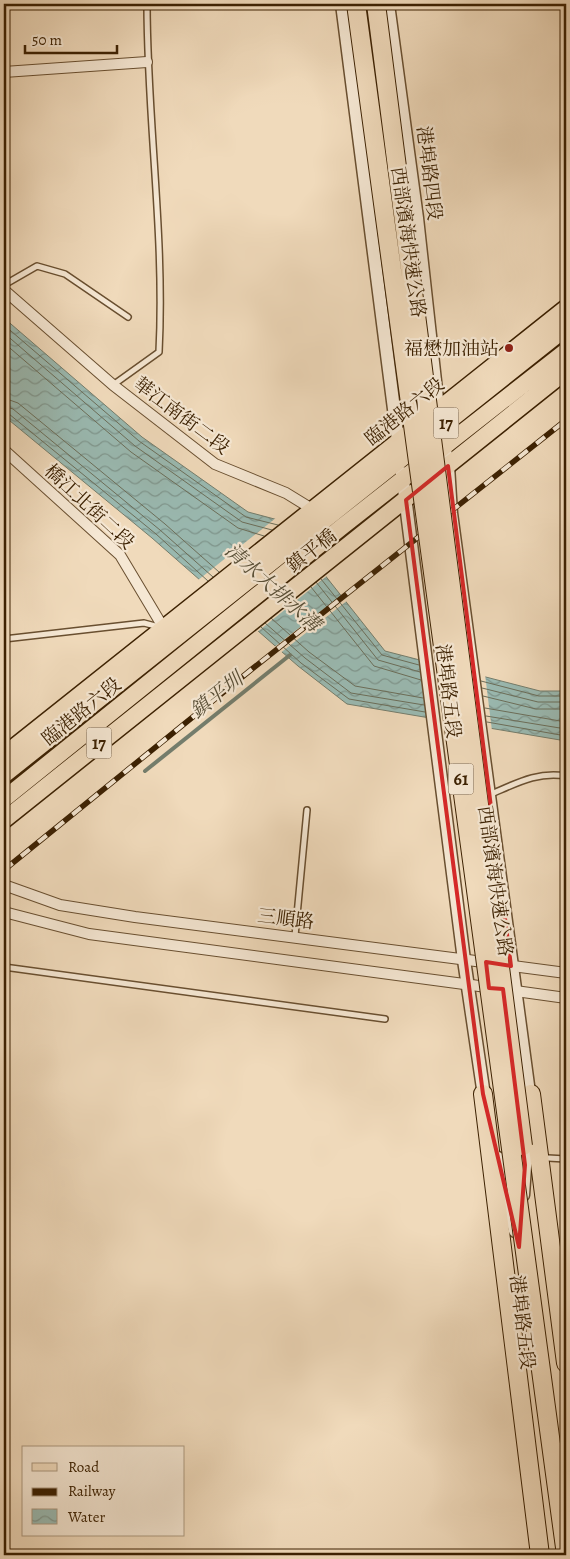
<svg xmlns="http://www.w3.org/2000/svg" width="570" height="1559" font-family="Alegreya,'Noto Serif TC',serif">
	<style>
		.water { fill: url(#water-waves); stroke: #747d6c }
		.pier { fill: #f0dabb }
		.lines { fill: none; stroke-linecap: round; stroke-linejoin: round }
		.shore { stroke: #6b6e5a; stroke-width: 1 }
		.stream { stroke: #747d6c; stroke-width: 4 }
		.service-casing { stroke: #694f30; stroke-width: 8 }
		.minor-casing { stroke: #694f30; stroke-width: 12 }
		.tertiary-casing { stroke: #694f30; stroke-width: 15 }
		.primary-casing { stroke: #3c2102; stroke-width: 19 }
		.trunk-casing { stroke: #3c2102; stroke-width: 20 }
		.service { stroke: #f5e7d3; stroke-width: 5 }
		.minor { stroke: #f5e7d3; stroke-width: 10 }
		.tertiary { stroke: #f5e7d3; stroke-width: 12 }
		.primary { stroke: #f0dabb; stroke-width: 16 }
		.trunk { stroke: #f0dabb; stroke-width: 18 }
		.rail-casing { stroke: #3c2102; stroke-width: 5.5 }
		.rail { stroke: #f5e7d3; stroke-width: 4; stroke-dasharray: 11; stroke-linecap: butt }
		.trunk-bridge-casing { stroke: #3c2102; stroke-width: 20; stroke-linecap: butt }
		.trunk-bridge { stroke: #f0dabb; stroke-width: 18 }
		.marked { fill: none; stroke: #d62828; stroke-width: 4; stroke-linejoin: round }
		.poi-dot { fill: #8f2418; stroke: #f5e7d3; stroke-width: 2 }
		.labels { text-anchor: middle; stroke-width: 4.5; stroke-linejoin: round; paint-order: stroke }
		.shield { fill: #f5e7d3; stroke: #745c41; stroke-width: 1 }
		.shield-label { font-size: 18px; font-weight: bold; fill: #3c2102 }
		.street-label { font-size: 19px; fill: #3c2102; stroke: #f5e7d3 }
		.poi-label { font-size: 19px; fill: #3c2102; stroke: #f5e7d3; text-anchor: end }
		.water-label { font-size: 20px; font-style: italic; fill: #584f37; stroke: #f5e7d3 }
	</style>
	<defs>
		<pattern id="water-waves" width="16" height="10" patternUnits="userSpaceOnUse" patternTransform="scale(1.25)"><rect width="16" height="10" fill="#9abab2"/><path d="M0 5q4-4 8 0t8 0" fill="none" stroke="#7f978f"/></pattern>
	</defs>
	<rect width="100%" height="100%" fill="#f0dabb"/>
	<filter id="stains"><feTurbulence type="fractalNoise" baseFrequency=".004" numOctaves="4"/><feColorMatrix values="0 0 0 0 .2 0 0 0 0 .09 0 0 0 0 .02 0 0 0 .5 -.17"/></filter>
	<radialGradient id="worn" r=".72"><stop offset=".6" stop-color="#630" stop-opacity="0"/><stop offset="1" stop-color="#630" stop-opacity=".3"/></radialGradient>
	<path class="water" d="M4,318L142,437L248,512L282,521L385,651L540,691H566V741L347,704L298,666L152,538L4,416Z"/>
	<path class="pier" d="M277,517L284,520L328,575L256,633L197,581Z
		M343,594L348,600L279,654L273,648Z
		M420,658L485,674L492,731L428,720Z"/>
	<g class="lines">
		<path class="shore" d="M4,325L139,441L246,517L278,525
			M4,333L135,446L242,522L272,530
			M4,343L131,452L238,528L264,536
			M4,398L18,403L165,524L219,572
			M4,406L13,409L160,530L213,577
			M4,412L9,414L156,534L208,581
			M321,579L382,655L419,665
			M316,582L378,660L420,672
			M311,587L374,666L421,680
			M271,618L309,652L355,686L423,698
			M265,623L305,658L351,693L424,705
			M261,627L301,663L349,699L425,712
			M481,681L539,696H566
			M482,688L538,702H566
			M483,696L536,709H566
			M485,708L566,722
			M486,716L566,729
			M487,722L566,736"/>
		<path class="stream" d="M145,771L290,655"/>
		<defs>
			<path id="service" d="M4,285L37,266L65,274L128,317
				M113,385L159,352C165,236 147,120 147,4
				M4,639L144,623L159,627
				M489,795C515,784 537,771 566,776
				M295,936L307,810
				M4,967L385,1019
				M548,1158L566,1159"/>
			<path id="minor" d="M4,72L147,62
				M4,290L113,385L215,464L286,493L317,512
				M4,450L120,555L166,632
				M4,885L60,905L135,917L491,963
				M4,912L89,934L494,988
				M505,965L566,973
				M508,990L566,998"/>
			<path id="tertiary" d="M342,4L399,448
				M388,4L417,218L439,417
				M443,439L448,466L451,513L530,1100
				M402,473L464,960L485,1102
				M498,1158L515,1231
				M523,1195L527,1138"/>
			<path id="primary" d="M4,755L566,308
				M4,775L566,328
				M4,799L343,526L566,351
				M4,820L566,371"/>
			<path id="trunk" d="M483,1094L540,1555
				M531,1094L566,1363"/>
		</defs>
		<use href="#service" class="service-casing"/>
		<use href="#minor" class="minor-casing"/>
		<use href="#tertiary" class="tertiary-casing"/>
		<use href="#primary" class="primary-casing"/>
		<use href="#trunk" class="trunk-casing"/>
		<use href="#service" class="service"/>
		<use href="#minor" class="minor"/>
		<use href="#tertiary" class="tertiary"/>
		<use href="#primary" class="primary"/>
		<use href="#trunk" class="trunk"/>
		<defs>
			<path id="rail" d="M4,870L252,669L566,420"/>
		</defs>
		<use href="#rail" class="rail-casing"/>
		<use href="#rail" class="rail"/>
		<defs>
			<path id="trunk-bridge" d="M356,4L566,1555
				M376,4L523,1146"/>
		</defs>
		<use href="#trunk-bridge" class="trunk-bridge-casing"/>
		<use href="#trunk-bridge" class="trunk-bridge"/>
	</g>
	<path class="marked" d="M448,466L511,966L486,962L489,988L503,989L525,1165L519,1247L483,1094L406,500Z"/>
	<circle class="poi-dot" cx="509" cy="348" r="5"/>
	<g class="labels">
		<g class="shield">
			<rect x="433.5" y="407.5" width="25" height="31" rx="4"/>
			<rect x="86.5" y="727.5" width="25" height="31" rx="4"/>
			<rect x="448.5" y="763.5" width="25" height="31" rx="4"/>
		</g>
		<g class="shield-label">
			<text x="446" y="429">17</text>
			<text x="99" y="749">17</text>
			<text x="461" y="785">61</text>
		</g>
		<g class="street-label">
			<text transform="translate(430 173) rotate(83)" y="7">港埠路四段</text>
			<text transform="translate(409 242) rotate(82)" y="7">西部濱海快速公路</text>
			<text transform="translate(404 411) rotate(-39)" y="7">臨港路六段</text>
			<text transform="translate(182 415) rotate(37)" y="7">華江南街二段</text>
			<text transform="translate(90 506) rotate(43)" y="7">橋江北街二段</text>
			<text transform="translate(311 550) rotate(-38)" y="7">鎮平橋</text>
			<text transform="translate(449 691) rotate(83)" y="7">港埠路五段</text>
			<text transform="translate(81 711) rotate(-39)" y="7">臨港路六段</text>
			<text transform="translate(496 881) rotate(82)" y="7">西部濱海快速公路</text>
			<text transform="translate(286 918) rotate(7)" y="7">三順路</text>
			<text transform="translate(523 1322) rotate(83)" y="7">港埠路五段</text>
		</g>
		<g class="poi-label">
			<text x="499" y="355">福懋加油站</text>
		</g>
		<g class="water-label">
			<text transform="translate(273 587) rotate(42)" y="7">清水大排水溝</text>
			<text transform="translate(216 695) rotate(-38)" y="7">鎮平圳</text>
		</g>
	</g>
	<rect width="570" height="1559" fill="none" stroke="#f0dabb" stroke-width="20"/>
	<rect x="5" y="5" width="560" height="1549" fill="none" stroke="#3c2102" stroke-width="2.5"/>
	<rect x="10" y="10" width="550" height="1539" fill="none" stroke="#3c2102"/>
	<rect x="22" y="1446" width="162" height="90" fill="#f5e7d3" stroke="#ab987f"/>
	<rect x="32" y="1463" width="25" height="8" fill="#f0dabb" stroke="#ab987f"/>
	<text x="68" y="1472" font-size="15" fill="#3c2102">Road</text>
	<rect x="32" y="1488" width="25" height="8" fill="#3c2102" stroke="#ab987f"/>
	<text x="68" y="1496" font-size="15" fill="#3c2102">Railway</text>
	<rect x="32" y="1509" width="25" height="15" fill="url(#water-waves)" stroke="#ab987f"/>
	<text x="68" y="1522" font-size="15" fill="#3c2102">Water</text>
	<path d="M25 45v8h92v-8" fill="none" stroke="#3c2102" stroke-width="2.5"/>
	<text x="32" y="45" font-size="15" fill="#3c2102" stroke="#f5e7d3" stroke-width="4" paint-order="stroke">50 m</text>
	<rect width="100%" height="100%" filter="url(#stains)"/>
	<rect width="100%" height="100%" fill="url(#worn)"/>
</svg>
